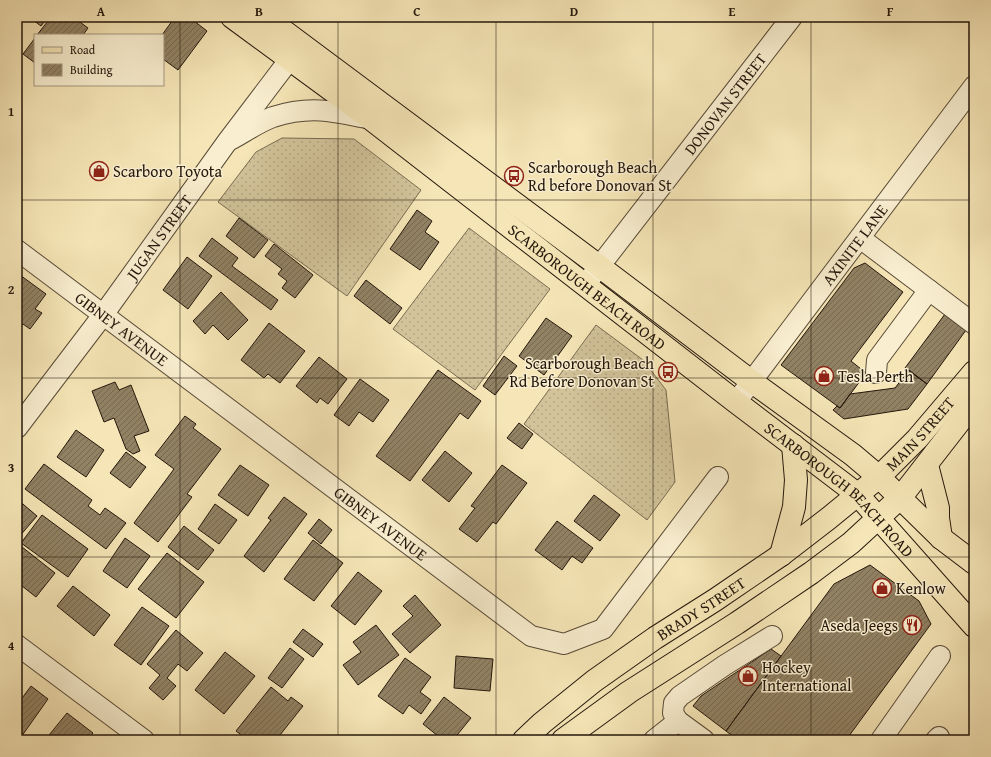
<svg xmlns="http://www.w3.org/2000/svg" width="991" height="757" font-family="'Gentium Book Plus',serif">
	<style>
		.grass { fill: url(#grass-dots); stroke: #7a6c52 }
		.building { fill: url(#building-hatch); stroke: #23160b }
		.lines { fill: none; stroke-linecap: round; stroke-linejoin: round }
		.minor-casing { stroke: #584a36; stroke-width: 22 }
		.major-casing { stroke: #23160b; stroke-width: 24 }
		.minor { stroke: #f9efd0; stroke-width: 20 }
		.major { stroke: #f6e6b7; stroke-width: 22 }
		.grid { fill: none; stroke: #23160b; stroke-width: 1; stroke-opacity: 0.55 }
		.labels { text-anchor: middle; stroke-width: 3; stroke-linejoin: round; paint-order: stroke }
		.street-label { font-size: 16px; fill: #23160b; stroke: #f9efd0 }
		.poi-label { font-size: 16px; fill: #23160b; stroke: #f9efd0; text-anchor: start }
		.neatline { fill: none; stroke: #23160b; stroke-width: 1.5 }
		.grid-label { font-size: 13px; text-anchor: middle; font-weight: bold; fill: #23160b }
	</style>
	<defs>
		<pattern id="grass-dots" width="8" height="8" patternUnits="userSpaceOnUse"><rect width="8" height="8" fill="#d2c39a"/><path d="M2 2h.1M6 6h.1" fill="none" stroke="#b4a783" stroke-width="1.8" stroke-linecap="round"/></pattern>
		<pattern id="building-hatch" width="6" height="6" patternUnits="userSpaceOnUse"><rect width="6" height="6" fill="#918264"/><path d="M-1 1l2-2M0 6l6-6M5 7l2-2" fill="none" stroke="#766951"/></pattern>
	</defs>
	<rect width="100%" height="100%" fill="#f6e6b7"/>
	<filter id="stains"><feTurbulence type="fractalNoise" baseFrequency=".005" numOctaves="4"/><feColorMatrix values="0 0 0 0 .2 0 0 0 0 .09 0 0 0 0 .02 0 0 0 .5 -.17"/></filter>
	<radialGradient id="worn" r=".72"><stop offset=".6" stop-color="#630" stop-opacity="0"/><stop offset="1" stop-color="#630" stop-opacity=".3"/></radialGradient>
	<path class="grass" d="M282,138L354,139L421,190L347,296L218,202L256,152Z
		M469,228L550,289L475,390L393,329Z
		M596,325L643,360L666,390L675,482L647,520L524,424Z"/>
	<path class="building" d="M29,17H48L41,26Z
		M51,17H73L88,28L83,35H37Z
		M175,17H189L207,31L178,70L163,59V35H162Z
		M35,38V63L23,54Z
		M417,210L432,221L425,232L439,242L420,270L390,249Z
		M239,218L268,240L254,258L226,236Z
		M212,238L238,258L232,266L278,300L271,310L199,256Z
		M274,244L313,275L295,298L282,288L287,281L278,274L282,269L265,256Z
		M187,257L212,276L188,309L163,290Z
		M865,263L903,292L851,361L866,373L840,408L781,365L854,268Z
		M20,275L46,294L35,309L42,313L30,329L23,324L17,331V280Z
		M366,280L402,308L390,324L354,296Z
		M221,292L248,320L228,340L213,325L205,334L193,321Z
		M948,310L969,326L927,384L905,368Z
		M546,318L572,336L544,375L519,356Z
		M269,323L305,351L280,383L268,374L264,378L241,360Z
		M504,356L517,366L495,395L483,386Z
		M319,357L347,379L328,404L320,398L317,403L296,386Z
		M438,370L481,401L468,419L460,413L410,481L376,456Z
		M909,370L927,384L908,409L844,419L833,410L837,406L840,408L850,394L895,388Z
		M360,379L389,400L373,422L359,412L349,426L334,415Z
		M115,382L119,390L131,385L149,431L134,436L140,451L133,454L126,449L114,418L104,422L92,391Z
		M185,416L196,424L193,428L221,449L187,494L192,497L158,542L134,523L174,469L155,455Z
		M519,423L533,434L522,449L507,438Z
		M76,430L104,450L86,477L57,457Z
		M445,451L472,473L449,502L422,480Z
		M126,452L146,467L130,488L110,473Z
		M44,464L92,500L88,506L100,515L105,508L126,523L106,549L25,489Z
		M240,465L269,485L248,516L218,495Z
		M502,465L527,483L496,524L493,522L477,542L459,529L475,508L471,506Z
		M594,495L620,515L600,541L574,521Z
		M284,497L307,514L264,572L244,556L271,520L268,518Z
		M17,499L37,516L18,538L17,537Z
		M215,504L237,520L219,544L198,529Z
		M42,515L88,549L68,577L21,543Z
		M319,519L332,530L321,544L308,533Z
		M557,521L593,548L582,563L572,556L562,570L535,550Z
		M184,526L214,550L198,570L168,547Z
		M125,538L150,556L127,588L103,571Z
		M313,540L343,563L314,601L284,579Z
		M17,543L55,573L36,597L17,582Z
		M167,553L204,582L176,618L138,589Z
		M870,565L919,601L931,624L846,740H738L726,731L834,584Z
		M358,572L382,591L355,625L331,606Z
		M73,586L110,615L94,636L57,606Z
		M415,595L441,625L410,653L392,634L413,616L403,606Z
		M142,607L169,626L141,665L114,645Z
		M376,625L399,655L358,685L343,665L361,652L353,642Z
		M303,629L323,644L313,657L293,642Z
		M176,630L203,653L187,671L178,664L167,678L176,686L163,700L149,688L160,675L147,664Z
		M290,648L304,659L282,688L268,678Z
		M771,649L781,656L726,731L693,706L701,696Z
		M225,652L255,676L224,714L195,690Z
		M456,656L493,659L490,691L454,688Z
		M405,658L431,677L420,692L431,700L421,714L409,705L403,714L378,696Z
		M17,680L21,683L17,689Z
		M31,686L48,699L19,740H17V705Z
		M271,687L288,701L291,697L303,706L276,740H248L236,731Z
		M444,697L471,718L453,740H443L423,724Z
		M67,713L93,733L87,740H45Z
		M303,735L309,740H299Z"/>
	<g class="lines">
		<defs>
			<g id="minor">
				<path d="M232,139C245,132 259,122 273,117C310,105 334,111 371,119"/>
				<path d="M860,238L929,290"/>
				<path id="s1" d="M17,250L531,636L564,644L603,629L718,477"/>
				<path id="s2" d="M585,285L792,17"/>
				<path d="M876,373L877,360L929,290L974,324"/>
				<path id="s3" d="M736,402L974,86"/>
				<path id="s4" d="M17,428L103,315L227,142L299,47"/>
				<path d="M17,645L144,740"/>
				<path d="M654,740L678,721"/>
				<path d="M704,740L678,721L673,713L674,703L680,696L725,665L772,636"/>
				<path d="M881,740L940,656"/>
				<path d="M936,740L939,737"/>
			</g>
			<g id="major">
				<path id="s5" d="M232,17L371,119L736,402L857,494L974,626"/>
				<path d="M265,17L599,266L751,381L853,455L879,477L941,538L974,563"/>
				<path d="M927,465L938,508V518L941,538"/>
				<path d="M781,555L794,507L796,480L793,445"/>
				<path id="s6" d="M524,740L542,723L594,681L655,638L715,600L781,555L829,518L879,477L917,439L974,372"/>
				<path d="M563,740L629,692L737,623L811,573L851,543L901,497L974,403"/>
			</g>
		</defs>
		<use href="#minor" class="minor-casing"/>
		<use href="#major" class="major-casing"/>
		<use href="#minor" class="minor"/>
		<use href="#major" class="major"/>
	</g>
	<path class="grid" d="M180,17V740M338,17V740M496,17V740M653,17V740M811,17V740M17,200H974M17,378H974M17,557H974"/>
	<defs>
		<symbol id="shop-ring" viewBox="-11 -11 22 22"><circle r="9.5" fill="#f9efd0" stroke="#8f2418" stroke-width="1.5"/><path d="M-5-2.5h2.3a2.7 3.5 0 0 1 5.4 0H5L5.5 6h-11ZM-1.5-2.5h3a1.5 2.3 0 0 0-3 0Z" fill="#8f2418"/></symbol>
		<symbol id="bus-ring" viewBox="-11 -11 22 22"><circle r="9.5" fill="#f9efd0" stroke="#8f2418" stroke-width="1.5"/><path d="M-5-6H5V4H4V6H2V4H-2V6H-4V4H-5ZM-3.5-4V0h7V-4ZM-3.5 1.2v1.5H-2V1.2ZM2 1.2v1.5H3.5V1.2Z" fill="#8f2418"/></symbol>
		<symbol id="restaurant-ring" viewBox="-11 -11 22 22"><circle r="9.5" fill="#f9efd0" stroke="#8f2418" stroke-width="1.5"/><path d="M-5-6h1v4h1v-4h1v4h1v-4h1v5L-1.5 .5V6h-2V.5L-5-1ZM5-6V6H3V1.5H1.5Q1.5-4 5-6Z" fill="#8f2418"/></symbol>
	</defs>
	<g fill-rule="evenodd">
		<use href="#shop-ring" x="88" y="160" width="22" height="22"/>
		<use href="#bus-ring" x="503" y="165" width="22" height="22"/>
		<use href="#bus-ring" x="657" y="361" width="22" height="22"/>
		<use href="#shop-ring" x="813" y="365" width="22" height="22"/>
		<use href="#shop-ring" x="871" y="577" width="22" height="22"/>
		<use href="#restaurant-ring" x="901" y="614" width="22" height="22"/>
		<use href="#shop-ring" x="737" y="665" width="22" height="22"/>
	</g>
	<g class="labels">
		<g class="street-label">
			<text dy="6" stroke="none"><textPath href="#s2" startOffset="229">DONOVAN STREET</textPath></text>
			<text dy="6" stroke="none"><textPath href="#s4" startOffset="238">JUGAN STREET</textPath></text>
			<text dy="6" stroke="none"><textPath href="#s3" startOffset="197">AXINITE LANE</textPath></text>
			<text dy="6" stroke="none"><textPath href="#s5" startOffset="446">SCARBOROUGH BEACH ROAD</textPath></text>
			<text dy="6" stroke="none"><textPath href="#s1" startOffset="131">GIBNEY AVENUE</textPath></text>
			<text dy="6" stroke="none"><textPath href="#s6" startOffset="502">MAIN STREET</textPath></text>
			<text dy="6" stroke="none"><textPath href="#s5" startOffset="770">SCARBOROUGH BEACH ROAD</textPath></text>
			<text dy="6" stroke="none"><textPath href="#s1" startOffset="455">GIBNEY AVENUE</textPath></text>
			<text dy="6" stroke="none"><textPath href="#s6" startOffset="221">BRADY STREET</textPath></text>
		</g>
		<g class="poi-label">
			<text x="528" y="173">Scarborough Beach<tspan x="528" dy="18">Rd before Donovan St</tspan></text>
			<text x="113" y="177">Scarboro Toyota</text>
			<text x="654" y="369" text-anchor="end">Scarborough Beach<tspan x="654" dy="18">Rd Before Donovan St</tspan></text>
			<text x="838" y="382">Tesla Perth</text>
			<text x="896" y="594">Kenlow</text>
			<text x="898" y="631" text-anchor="end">Aseda Jeegs</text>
			<text x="762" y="673">Hockey<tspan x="762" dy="18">International</tspan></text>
		</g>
	</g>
	<rect width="991" height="757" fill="none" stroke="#f6e6b7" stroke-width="44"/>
	<rect x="34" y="34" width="130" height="52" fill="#f9efd0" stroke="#a39881"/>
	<rect x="42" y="47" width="20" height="6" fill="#f6e6b7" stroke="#a39881"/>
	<text x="70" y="54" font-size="12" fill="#23160b">Road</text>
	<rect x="42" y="64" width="20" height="12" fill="url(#building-hatch)" stroke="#a39881"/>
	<text x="70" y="74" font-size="12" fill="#23160b">Building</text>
	<rect x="22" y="22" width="947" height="713" class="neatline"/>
	<g class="grid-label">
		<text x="101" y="16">A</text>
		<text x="259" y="16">B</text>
		<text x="417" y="16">C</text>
		<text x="574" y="16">D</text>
		<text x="732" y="16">E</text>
		<text x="890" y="16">F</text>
		<text x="11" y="116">1</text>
		<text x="11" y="294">2</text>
		<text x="11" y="472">3</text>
		<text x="11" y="650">4</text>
	</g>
	<rect width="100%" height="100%" filter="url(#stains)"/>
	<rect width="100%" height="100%" fill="url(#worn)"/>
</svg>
